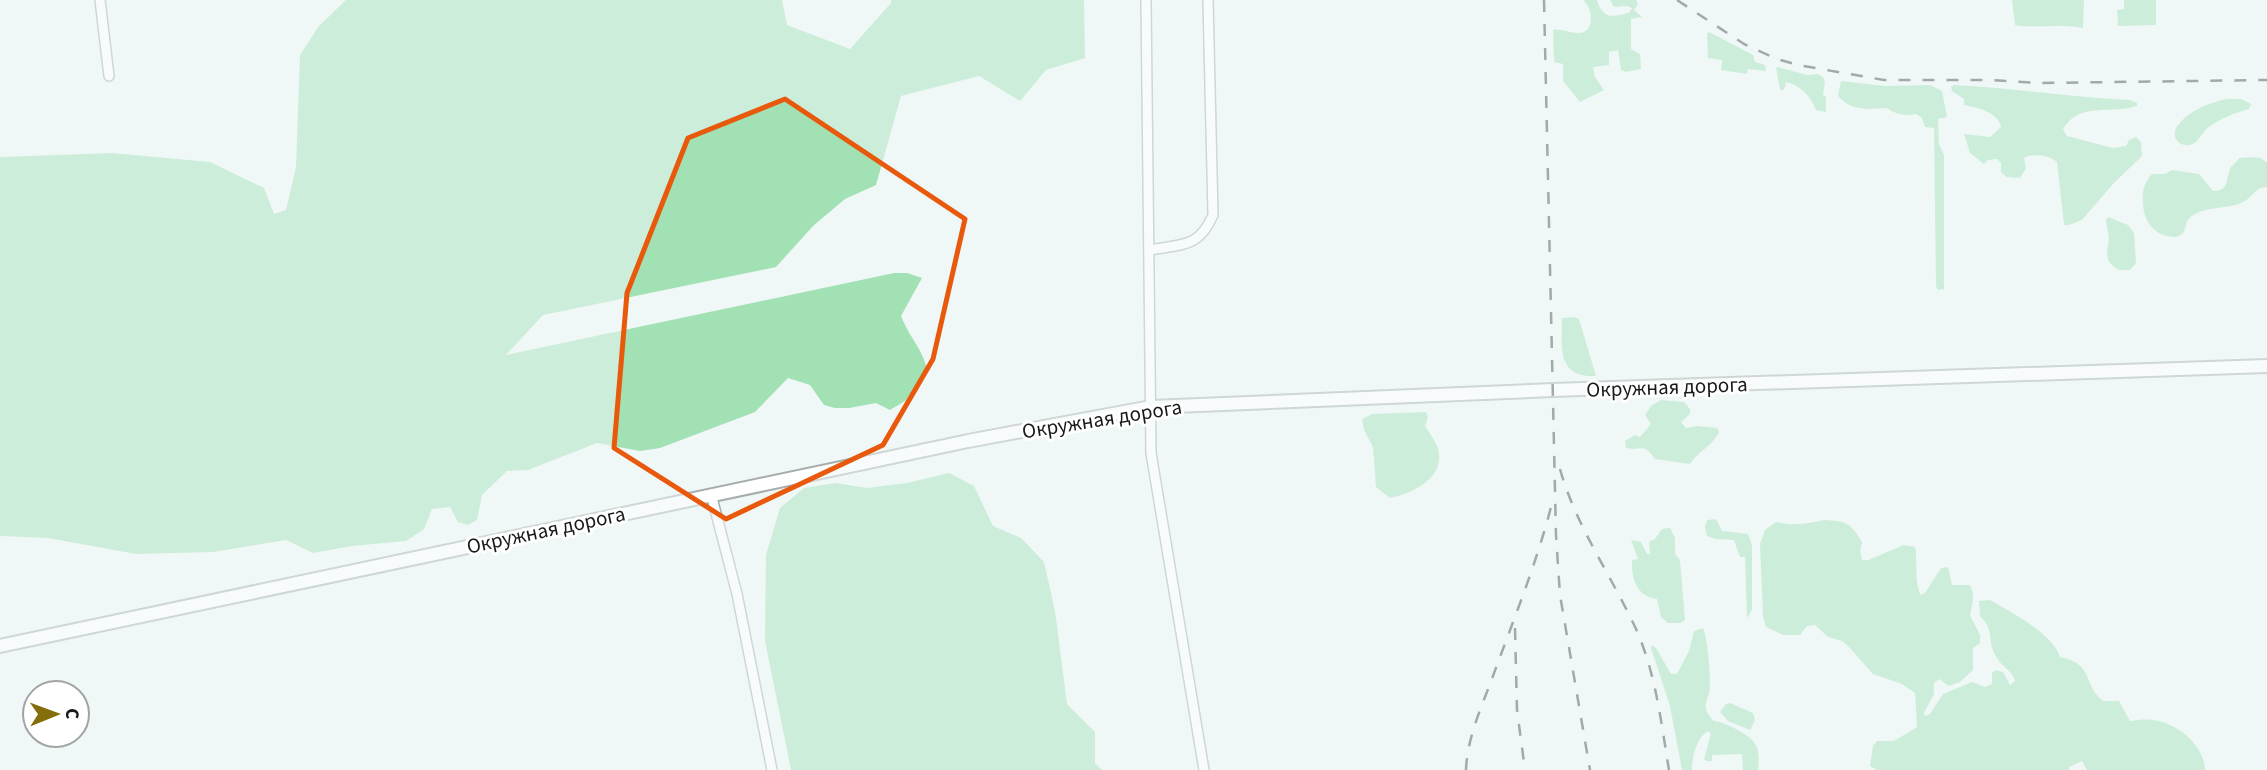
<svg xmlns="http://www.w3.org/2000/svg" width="2267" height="770" viewBox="0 0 2267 770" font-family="'Source Sans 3',sans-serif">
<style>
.green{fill:#a1e1b4}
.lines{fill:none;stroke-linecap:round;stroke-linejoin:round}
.minor-casing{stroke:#a7adad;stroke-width:12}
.secondary-casing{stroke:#a7adad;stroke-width:16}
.minor{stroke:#fff;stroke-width:9}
.secondary{stroke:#fff;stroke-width:12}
.rail{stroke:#454848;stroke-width:2.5;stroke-dasharray:12 12;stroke-linecap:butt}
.marked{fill:none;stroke:#e8590c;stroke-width:5;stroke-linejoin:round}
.labels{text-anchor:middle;stroke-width:6;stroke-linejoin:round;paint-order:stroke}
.street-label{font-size:21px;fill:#181a1a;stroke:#fff}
</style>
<rect width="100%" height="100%" fill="#f0f7f7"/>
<path class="green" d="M 346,0 L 782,0 L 787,25 L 850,49 L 891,3 L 891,0 L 1084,0 L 1085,58 L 1046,70 L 1020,101 L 979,76 L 901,96 L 876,185 L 845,199 L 813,226 L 776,267 L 543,315 L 506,355 L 894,273 L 907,273 L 922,278 L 901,316 C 910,339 922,347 928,372 L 905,401 L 890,410 L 876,403 L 849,408 L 835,408 L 824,405 L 810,385 L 788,378 L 755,412 L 660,448 L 640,451 L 597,443 L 528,470 L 507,471 L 482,495 L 477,520 L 468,525 L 458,522 L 450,507 L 432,509 L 424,529 L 406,541 L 352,546 L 313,553 L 286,540 L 213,552 L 136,554 L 48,538 L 0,536 L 0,157 L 112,153 L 210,162 L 264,188 L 274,214 L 286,210 L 296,167 L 300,55 L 319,26 Z
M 1583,0 L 1597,0 C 1602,19 1614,18 1630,12 L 1632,8 L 1627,6 L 1614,7 L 1610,0 L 1636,0 L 1638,4 L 1634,10 L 1642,17 L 1631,19 L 1631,49 L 1640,54 L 1641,69 L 1626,72 L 1621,70 L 1618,50 L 1609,52 L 1609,65 L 1593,67 L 1595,77 L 1604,90 L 1580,102 L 1563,81 L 1563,64 L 1554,62 L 1553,30 C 1562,28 1571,34 1581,33 C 1596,30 1592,7 1583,0 Z
M 2012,0 L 2084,0 L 2083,28 C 2060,23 2038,29 2015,25 Z
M 2124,0 L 2156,0 L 2156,25 L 2118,26 L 2117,10 L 2124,9 Z
M 1709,32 L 1753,55 L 1755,62 L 1765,65 L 1766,71 L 1748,69 L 1747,74 L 1721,70 L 1722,60 L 1708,58 L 1707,34 Z
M 1778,67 L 1807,75 L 1818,74 L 1823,77 L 1825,82 L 1823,95 L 1826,96 L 1826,112 L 1816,110 C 1810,96 1802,86 1786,82 L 1784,90 L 1780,90 L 1776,68 Z
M 1841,81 L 1886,86 L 1930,85 L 1942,91 L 1947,117 L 1938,119 L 1939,144 L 1944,155 L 1944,289 L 1938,290 L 1936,286 L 1934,128 L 1925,127 L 1922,118 L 1916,114 C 1906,116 1896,115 1887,108 C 1868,109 1852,112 1838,96 Z
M 1954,85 C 2013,88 2071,97 2130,100 L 2137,103 L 2137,106 C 2109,115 2080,101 2063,129 L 2067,136 L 2113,148 L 2126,146 L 2129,140 L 2136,137 L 2141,142 L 2142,156 L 2114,183 L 2082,220 L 2069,225 L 2064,225 L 2057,162 C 2049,155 2033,153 2024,158 L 2026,168 L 2020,178 L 2007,177 L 2001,172 L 2001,163 L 1997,159 L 1988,160 L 1984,164 L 1970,153 L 1964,134 L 1990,137 L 2001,127 C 1998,112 1978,108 1964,105 L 1964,99 L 1952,91 L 1951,87 Z
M 2227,99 L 2241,99 L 2251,104 L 2249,109 C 2235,113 2221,118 2209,127 C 2202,131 2199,143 2190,145 C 2176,147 2170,133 2179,124 C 2190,110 2211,102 2227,99 Z
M 2252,157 L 2261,158 L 2267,163 L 2267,187 C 2256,187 2253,196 2245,201 C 2230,210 2208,205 2192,216 C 2185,220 2187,228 2182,234 C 2177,238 2172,237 2167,236 C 2151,232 2144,219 2143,204 C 2142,191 2144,183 2152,174 L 2165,174 L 2172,170 L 2199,174 L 2213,191 C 2230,191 2225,179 2231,167 C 2232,166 2239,159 2239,158 Z
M 2108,217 L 2128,225 L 2134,233 L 2136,263 L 2130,270 L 2119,270 C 2107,263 2106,258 2108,245 C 2110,237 2107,228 2106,220 Z
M 1575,317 L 1579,319 L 1596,376 C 1556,378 1562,347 1562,318 Z
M 1661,400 L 1684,402 L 1690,409 L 1690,414 L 1681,422 L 1686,428 L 1697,426 L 1717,428 L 1719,432 C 1713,446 1698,451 1690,464 L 1655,459 C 1643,442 1642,451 1626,448 L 1625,441 L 1635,435 L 1640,437 L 1651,424 L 1645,415 L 1652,405 Z
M 1426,412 L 1428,417 L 1425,426 C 1429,432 1434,439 1437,446 C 1448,476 1415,493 1390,498 L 1376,487 L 1373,447 L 1364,430 L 1362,419 L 1372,414 Z
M 949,473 L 974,486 L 993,526 L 1021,538 L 1044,562 L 1055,611 L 1067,704 L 1095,732 L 1095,763 L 1102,770 L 791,770 L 765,641 L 766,555 L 780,508 L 804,488 L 836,483 L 867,488 L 907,483 Z
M 1716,519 L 1722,531 L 1748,534 L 1752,545 L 1752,610 L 1747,618 L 1745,557 L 1740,557 L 1734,540 L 1716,539 L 1707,536 L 1705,527 L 1707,520 Z
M 1824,520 C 1846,521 1850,522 1862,542 L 1860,551 L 1862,560 L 1868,560 L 1904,545 L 1915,547 C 1918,561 1914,583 1921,595 L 1925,593 L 1941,568 L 1948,567 L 1952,585 L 1970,585 C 1976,597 1972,603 1970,615 L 1980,635 L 1980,643 L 1973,648 L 1973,670 L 1960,682 L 1949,686 L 1939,679 L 1934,683 L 1934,694 L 1924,713 L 1925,716 L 1930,714 L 1943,694 L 1972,682 L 1985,687 L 1992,684 L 1992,673 L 1996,670 L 2003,672 L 2010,685 L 2015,681 C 2013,671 2002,667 1997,658 C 1986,642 1996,632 1980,616 L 1979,601 L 1990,600 C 2011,612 2053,634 2060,657 C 2095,664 2082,684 2103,701 L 2119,701 L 2130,721 C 2138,720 2146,719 2153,720 C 2178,723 2204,745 2205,770 L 2087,770 L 2082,761 L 2069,767 L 2069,770 L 1877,770 L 1870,766 L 1873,746 L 1877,741 L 1894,741 L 1917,727 L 1915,693 L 1902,684 L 1873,674 L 1849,647 L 1842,641 L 1828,637 L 1815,625 L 1807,626 L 1800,635 L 1783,635 L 1766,627 L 1763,617 L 1760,544 L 1765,530 L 1776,522 C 1793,526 1807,524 1824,520 Z
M 1670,528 L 1675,538 L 1675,554 L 1680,560 L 1685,620 L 1681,623 L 1668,623 L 1661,617 L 1657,599 C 1637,597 1631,578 1632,560 L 1638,559 L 1631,540 L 1641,542 L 1647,554 L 1650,554 L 1649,542 L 1655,539 L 1662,529 Z
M 1703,628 C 1708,639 1710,672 1710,685 C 1710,702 1698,705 1714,721 C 1722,722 1728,725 1736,729 C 1756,740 1761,746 1758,770 L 1743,770 L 1742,754 L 1712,755 L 1712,761 L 1706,761 L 1704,759 L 1711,734 L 1708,731 C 1696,738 1692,758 1692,770 L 1682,770 L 1670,706 L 1651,648 L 1652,645 L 1656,648 L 1671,674 L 1677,674 L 1689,651 L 1694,631 Z
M 1730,703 L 1753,713 L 1755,720 L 1750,730 L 1728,721 L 1720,712 L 1726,704 Z"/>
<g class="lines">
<g class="minor-casing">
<path id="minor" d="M 100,0 L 109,76
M 1146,0 L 1151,453 L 1204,770
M 1150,250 C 1182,244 1199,248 1213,215 L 1208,0
M 711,494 L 737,594 L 772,770"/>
</g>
<g class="secondary-casing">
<path id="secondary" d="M 0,646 L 968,441 L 1151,407 L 1553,390 L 2267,366"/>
</g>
<use href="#minor" class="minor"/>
<use href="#secondary" class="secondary"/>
<path class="rail" d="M 1544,0 L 1556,535 L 1560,595 L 1590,770
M 1677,0 L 1744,44 L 1777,59 L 1798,65 L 1884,80 L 1992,80 L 2039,83 L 2267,80
M 1560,469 C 1575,524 1612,577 1636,629 C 1656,674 1661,722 1669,770
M 1515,628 L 1517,710 L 1525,770
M 1466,770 C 1467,738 1482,706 1493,676 C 1513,621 1536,565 1551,507"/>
</g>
<path d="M0 0H2267V770H0ZM 785,99 L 965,219 L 933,359 L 883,445 L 726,519 L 614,448 L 627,293 L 688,138 Z" fill="#f0f7f7" fill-opacity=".55" fill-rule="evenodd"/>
<path class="marked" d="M 785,99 L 965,219 L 933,359 L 883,445 L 726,519 L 614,448 L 627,293 L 688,138 Z"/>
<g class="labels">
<g class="street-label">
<text transform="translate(1667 387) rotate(-2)" y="7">Окружная дорога</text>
<text transform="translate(1102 419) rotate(-9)" y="7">Окружная дорога</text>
<text transform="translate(546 530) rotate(-12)" y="7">Окружная дорога</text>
</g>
</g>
<g transform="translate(56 714) rotate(89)"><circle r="33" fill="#ffffff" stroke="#a3a3a3" stroke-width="2"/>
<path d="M0-5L12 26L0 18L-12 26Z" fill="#866d0b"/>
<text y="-10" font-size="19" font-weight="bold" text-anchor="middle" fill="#181a1a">С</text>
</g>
</svg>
